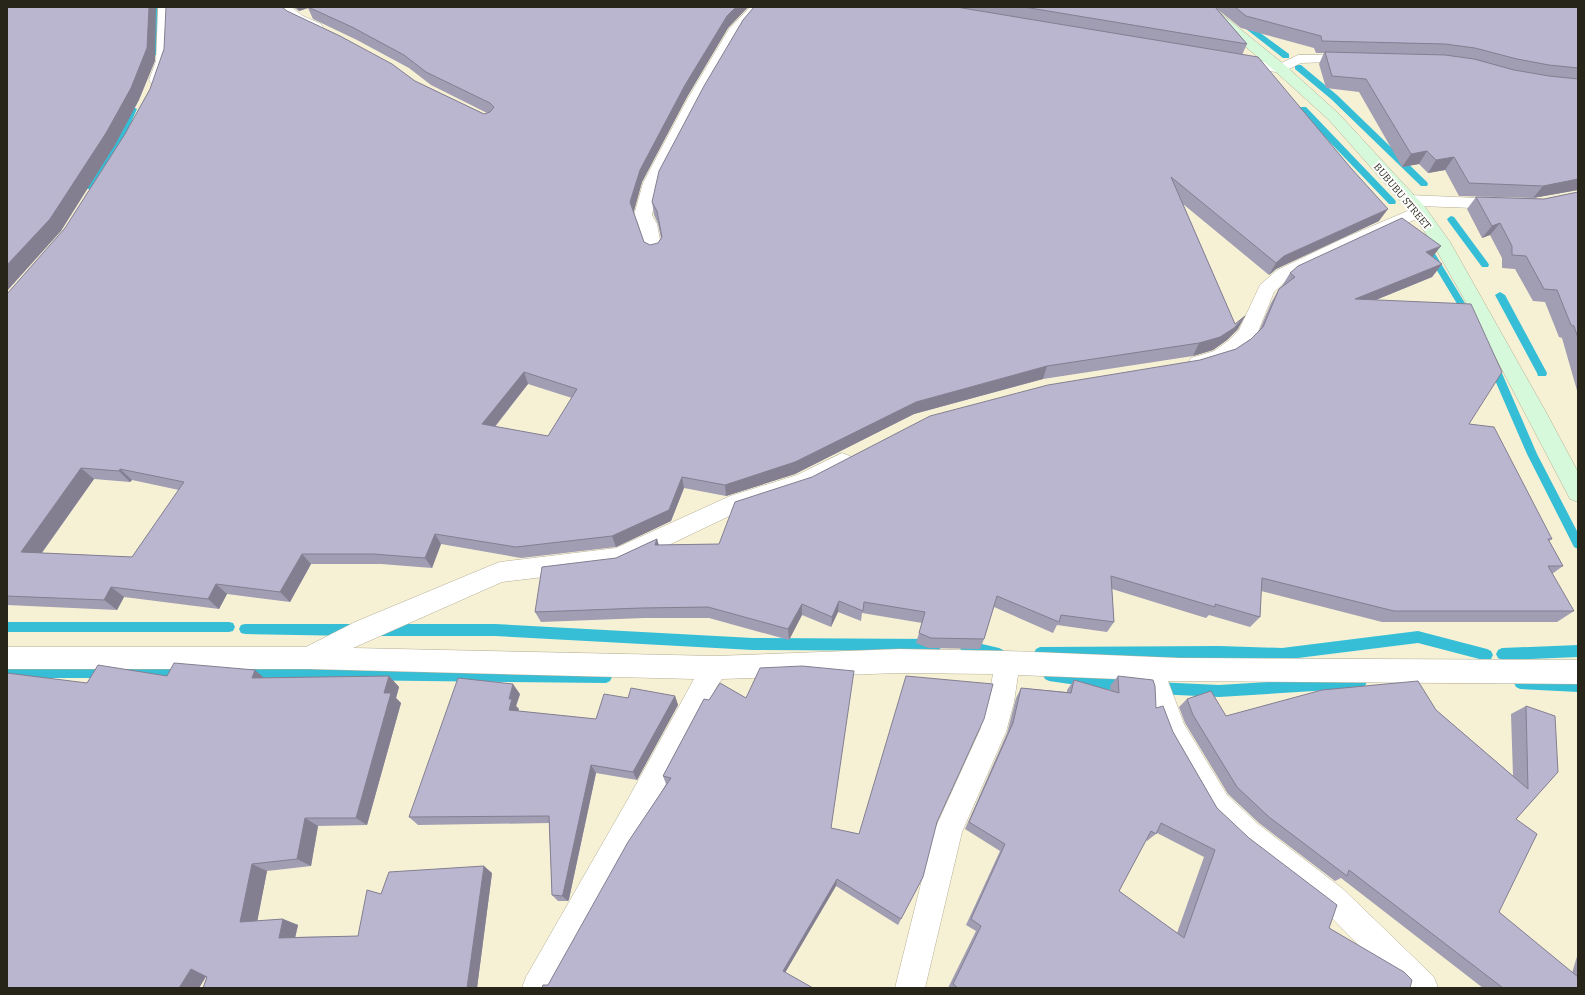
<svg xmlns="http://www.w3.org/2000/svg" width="1585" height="995" viewBox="0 0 1585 995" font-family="'IBM Plex Serif',serif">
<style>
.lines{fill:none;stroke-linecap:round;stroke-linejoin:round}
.stream{fill:#36bed6;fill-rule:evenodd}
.street-casing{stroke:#b5af95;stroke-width:1}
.secondary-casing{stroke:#b5af95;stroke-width:1}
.street{fill:#fff;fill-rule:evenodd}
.secondary{fill:#d7f9db;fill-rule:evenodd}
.wall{fill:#a19db2;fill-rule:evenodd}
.shaded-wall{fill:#837f91}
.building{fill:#bbb6cf;stroke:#837f91;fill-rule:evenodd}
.labels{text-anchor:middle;stroke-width:4;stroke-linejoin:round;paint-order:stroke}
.far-street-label{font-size:10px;fill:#27251a;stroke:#fff}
</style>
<rect width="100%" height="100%" fill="#f6f1d5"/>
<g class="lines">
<path class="stream" d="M 155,7 L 161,7 L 158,54 L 154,56 L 150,54 Z
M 1218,7 L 1225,7 L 1289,54 L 1289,58 L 1283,58 Z
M 1295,65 L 1301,65 L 1337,95 L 1427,182 L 1428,184 L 1427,186 L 1421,186 L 1331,99 L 1295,69 Z
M 130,107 L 133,107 L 137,109 L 119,150 L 90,189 L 84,189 L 83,187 L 84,185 L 111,150 Z
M 1300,107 L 1306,107 L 1395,200 L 1396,202 L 1395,204 L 1389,204 L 1300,111 Z
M 1451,216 L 1454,217 L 1488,263 L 1489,265 L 1488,267 L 1482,267 L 1448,221 L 1447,219 Z
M 1425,241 L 1428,242 L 1471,313 L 1473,315 L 1471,317 L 1465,317 L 1421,244 Z
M 1500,292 L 1505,295 L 1547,373 L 1546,376 L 1538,376 L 1537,373 L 1495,295 Z
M 1493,360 L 1496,361 L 1498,364 L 1537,454 L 1578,533 L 1578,549 L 1574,547 L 1527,454 L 1488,364 L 1490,361 Z
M 7,622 L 229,622 L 233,623 L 235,627 L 233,631 L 229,632 L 7,632 Z
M 245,624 L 354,624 L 358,626 L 360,630 L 358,634 L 354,636 L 245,634 L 241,633 L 239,629 L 241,625 Z
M 379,624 L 495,624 L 753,638 L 936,639 L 940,641 L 942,645 L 940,649 L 936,651 L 753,650 L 495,636 L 379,636 L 375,634 L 373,630 L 375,626 Z
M 1418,631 L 1487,649 L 1491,651 L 1493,655 L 1491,659 L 1487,661 L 1418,643 L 1282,660 L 1219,658 L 1040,659 L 1036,657 L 1034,653 L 1036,649 L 1040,647 L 1219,646 L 1282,648 Z
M 965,640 L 999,648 L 1003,650 L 1005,654 L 1003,658 L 999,660 L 965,652 L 961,650 L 959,646 L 961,642 Z
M 1578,645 L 1578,657 L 1502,660 L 1498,658 L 1496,654 L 1498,650 L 1502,648 Z
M 7,666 L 108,666 L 112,668 L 114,672 L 112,676 L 108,678 L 7,678 Z
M 130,666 L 182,667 L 186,669 L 188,673 L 186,677 L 182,679 L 130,678 L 126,676 L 124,672 L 126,668 Z
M 244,667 L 606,671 L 610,673 L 612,677 L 610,681 L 606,683 L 244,679 L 240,677 L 238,673 L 240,669 Z
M 1049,669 L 1125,680 L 1129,682 L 1131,686 L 1129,690 L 1125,692 L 1049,681 L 1045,679 L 1043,675 L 1045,671 Z
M 1361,676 L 1365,678 L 1367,682 L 1365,686 L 1361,688 L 1219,697 L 1156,694 L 1152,692 L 1150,688 L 1152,684 L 1156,682 L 1219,685 Z
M 1520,677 L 1578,680 L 1578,692 L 1520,689 L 1516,687 L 1514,683 L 1516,679 Z"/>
<g class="street-casing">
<path id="street" d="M 158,7 L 172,7 C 171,31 176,62 161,83 L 156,84 L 151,83 L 149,80 L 156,61 Z
M 276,7 L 291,7 L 303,16 L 321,24 L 323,27 L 321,30 C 308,33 284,18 276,7 Z
M 750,7 L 764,7 L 742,31 L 704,98 L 659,183 L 652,215 L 657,224 L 662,250 L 659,254 L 653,256 L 647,254 C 640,243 642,228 634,215 L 643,183 L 688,98 L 729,29 Z
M 1352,54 L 1357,55 L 1359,58 L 1357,61 L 1301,63 L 1281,73 L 1236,65 L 1231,64 L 1229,61 L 1231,58 L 1236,57 L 1279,64 L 1298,55 Z
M 1409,195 L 1502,199 L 1508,200 L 1510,204 L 1508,208 L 1502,209 L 1419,206 L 1425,207 L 1427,211 L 1425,215 L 1289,278 L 1274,292 L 1257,334 L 1242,351 L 1228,361 L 1198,370 L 1191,368 L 1188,363 L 1191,358 L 1214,351 L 1228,341 L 1239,330 L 1260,285 L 1277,270 L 1342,239 L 1419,206 L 1403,204 L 1401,200 L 1403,196 Z
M 842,453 L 850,456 L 853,462 L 850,468 L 811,488 L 744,509 L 627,565 L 619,568 L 502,582 L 353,648 L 716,656 L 899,649 L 1007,651 L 1179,658 L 1578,660 L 1578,684 L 1168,681 L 1184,724 L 1227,795 L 1258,824 L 1343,889 L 1434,977 L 1438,988 L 1401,988 L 1323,909 L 1238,844 L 1207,815 L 1165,740 L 1142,680 L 1018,675 L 1014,702 L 1006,732 L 962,832 L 925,988 L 895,988 L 934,831 L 980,730 L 988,702 L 993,674 L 899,673 L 722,679 L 717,686 L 648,819 L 554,988 L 522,988 L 526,977 L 628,799 L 694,679 L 309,669 L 7,669 L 7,647 L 306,647 L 355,622 L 492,565 L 500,562 L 616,548 L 730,496 L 797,475 Z"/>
</g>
<g class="secondary-casing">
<path id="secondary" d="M 1198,7 L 1213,7 L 1286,66 L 1339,114 L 1425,207 L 1450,242 L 1547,414 L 1578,472 L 1578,502 L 1570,499 L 1476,320 L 1433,244 L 1413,215 L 1329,120 L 1276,72 Z"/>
</g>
<use href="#street" class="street"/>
<use href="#secondary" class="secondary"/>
</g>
<path class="wall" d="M 293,7 L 748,7 L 728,28 L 687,97 L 642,182 L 633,211 L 644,242 L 650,245 L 658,243 L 661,238 L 658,224 L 654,215 L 652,202 L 754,7 L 1578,7 L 1578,190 L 1533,198 L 1459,196 L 1445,170 L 1428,173 L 1419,164 L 1402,167 L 1359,92 L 1326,88 L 1319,64 L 1324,53 L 1316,53 L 1314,48 L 1241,28 L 1217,9 L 1247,44 L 1242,55 L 1379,221 L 1276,269 L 1269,275 L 1183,204 L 1235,324 L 1238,329 L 1227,340 L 1213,350 L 1193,356 L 1043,379 L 914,414 L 795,474 L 726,496 L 684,488 L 671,521 L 616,547 L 521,558 L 441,544 L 432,568 L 381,564 L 311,564 L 290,602 L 227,594 L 219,609 L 124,597 L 117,610 L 7,605 L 7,294 L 287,11 L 415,81 L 484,114 L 487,113 L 431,85 L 409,68 L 357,40 L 313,19 L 308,8 L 299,11 ZM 528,384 L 572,398 L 548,436 L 495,427 ZM 94,479 L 130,482 L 132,480 L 179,490 L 132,557 L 42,553 Z
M 1578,192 L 1578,394 L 1562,338 L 1559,337 L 1545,302 L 1533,301 L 1515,269 L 1502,268 L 1502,258 L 1490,235 L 1482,238 L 1467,209 L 1476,197 L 1544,199 Z
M 1432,257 L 1442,264 L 1432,277 L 1376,300 L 1469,424 L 1552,539 L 1549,541 L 1563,566 L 1552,574 L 1574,611 L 1557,622 L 1382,622 L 1261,591 L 1260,617 L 1250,627 L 1209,615 L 1206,618 L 1112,589 L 1114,622 L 1107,632 L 1057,625 L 1053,633 L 994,607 L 984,639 L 980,649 L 928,648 L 916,643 L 922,623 L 862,613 L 861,621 L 838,612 L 831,627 L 802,615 L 789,640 L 709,618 L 644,618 L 541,622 L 535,612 L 616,558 L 657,539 L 659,545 L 719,544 L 1200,360 L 1236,349 L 1251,339 L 1259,331 L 1271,303 L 1279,289 L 1282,286 L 1290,273 Z
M 167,676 L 264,678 L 389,676 L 399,687 L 396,698 L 401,703 L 367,825 L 318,826 L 311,866 L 267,871 L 257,921 L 283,919 L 298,925 L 295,937 L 358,936 L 381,894 L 492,873 L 477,988 L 203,988 L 207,977 L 206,977 L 199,988 L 7,988 Z
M 1118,676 L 1156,708 L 1173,732 L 1217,808 L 1329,928 L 1410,988 L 948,988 L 976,931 L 966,925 L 1000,851 L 965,829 L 1007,733 L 1016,698 L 1021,688 L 1067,692 L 1067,690 L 1074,680 L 1111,691 L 1110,686 ZM 1157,833 L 1204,857 L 1177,933 L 1119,891 L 1146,840 L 1147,841 Z
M 520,694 L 516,706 L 519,709 L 518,711 L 596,719 L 628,698 L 675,696 L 678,705 L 637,780 L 596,773 L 569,899 L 568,901 L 558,901 L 552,895 L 549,823 L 418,825 L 409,817 Z
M 704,699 L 831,828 L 859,834 L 937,822 L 901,919 L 898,925 L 836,886 L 785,973 L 548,985 L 666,784 L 663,776 Z
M 1187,699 L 1226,716 L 1436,710 L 1513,776 L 1511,714 L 1526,706 L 1558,772 L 1516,819 L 1499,912 L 1572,973 L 1578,953 L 1578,988 L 1483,988 L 1341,878 L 1335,881 L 1259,823 L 1228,794 L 1185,723 L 1179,707 Z"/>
<path class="shaded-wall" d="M 149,7 L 156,7 L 155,61 L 139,100 L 115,145 L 61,231 L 7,291 L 7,265 Z
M 297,7 L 307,7 L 308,8 L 299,11 Z
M 736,7 L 748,7 L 728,28 L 687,97 L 642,182 L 633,215 L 630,202 L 640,170 L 685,85 L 727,16 Z
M 1427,151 L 1419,164 L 1402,167 L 1411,154 Z
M 1454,157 L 1445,170 L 1428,173 L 1436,160 Z
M 1578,179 L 1578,190 L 1533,198 L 1543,186 Z
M 1388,209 L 1379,221 L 1276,269 L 1269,275 L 1276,263 L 1284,256 Z
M 1500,223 L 1490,235 L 1482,238 L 1492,226 Z
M 1441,246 L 1431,259 L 1426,252 Z
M 1442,264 L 1432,277 L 1346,312 L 1355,299 Z
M 1245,316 L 1238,329 L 1227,340 L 1213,350 L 1193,356 L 1199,343 L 1220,337 Z
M 1047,366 L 1043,379 L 914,414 L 795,474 L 726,496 L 725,485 L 916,402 Z
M 524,372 L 528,384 L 487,436 L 482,424 Z
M 81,468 L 94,479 L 35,562 L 21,552 Z
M 120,469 L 132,480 L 130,482 L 119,471 Z
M 682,477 L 684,488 L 671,521 L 616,547 L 612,536 Z
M 435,534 L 441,544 L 432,568 L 425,558 Z
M 657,539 L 660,551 L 655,545 Z
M 302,554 L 311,564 L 290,602 L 280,592 Z
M 216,584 L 227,594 L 219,609 L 208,599 Z
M 111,587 L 124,597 L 117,610 L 104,600 Z
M 839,601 L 838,612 L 831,627 L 832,617 Z
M 802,604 L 802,615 L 789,640 L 788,629 Z
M 255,670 L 268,681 L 252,678 Z
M 389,676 L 399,687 L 396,698 L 401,703 L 367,825 L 356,818 L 384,693 Z
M 513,684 L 520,694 L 516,706 L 519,709 L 515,720 L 509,710 L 509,699 Z
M 675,696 L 678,705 L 637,780 L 633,772 Z
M 591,765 L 596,773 L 569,899 L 568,901 L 562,896 Z
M 305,818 L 318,826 L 311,866 L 297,859 Z
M 252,864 L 267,871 L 256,928 L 240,922 Z
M 484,866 L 492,873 L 477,988 L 467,988 Z
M 837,879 L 836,886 L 783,976 L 783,971 Z
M 283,919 L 298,925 L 294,943 L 279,938 Z
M 191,969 L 208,973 L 199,988 L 179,988 Z"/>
<path class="building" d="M 7,7 L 149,7 L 147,48 L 131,88 L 106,133 L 50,219 L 7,265 Z
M 166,7 L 282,7 L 287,11 L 340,36 L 392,64 L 415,81 L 484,114 L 490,112 L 494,107 L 490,103 L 426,72 L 404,55 L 352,27 L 308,7 L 736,7 L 727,16 L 685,85 L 640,170 L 630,202 L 644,242 L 650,245 L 658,243 L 662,237 L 657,211 L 652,202 L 659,171 L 704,86 L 743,20 L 754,7 L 956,7 L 1258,57 L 1350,167 L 1388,209 L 1284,256 L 1276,263 L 1171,177 L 1235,324 L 1245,316 L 1234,328 L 1220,337 L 1199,343 L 1047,366 L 916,402 L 795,462 L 725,485 L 682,477 L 669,510 L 612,536 L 516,547 L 435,534 L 425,558 L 373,554 L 302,554 L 280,592 L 216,584 L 208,599 L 111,587 L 104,600 L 7,596 L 7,294 L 65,228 L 125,134 L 150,89 L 164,49 ZM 524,372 L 577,389 L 548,436 L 482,424 ZM 81,468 L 119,471 L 120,469 L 184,482 L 132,557 L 21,552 Z
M 1024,7 L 1215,7 L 1247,44 Z
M 1235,7 L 1578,7 L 1578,68 L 1549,65 L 1517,59 L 1475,48 L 1445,44 L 1322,41 L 1321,36 L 1246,16 Z
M 1325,52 L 1445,55 L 1474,59 L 1514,70 L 1549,76 L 1578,79 L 1578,179 L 1543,186 L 1469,183 L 1454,157 L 1436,160 L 1427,151 L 1411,154 L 1366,79 L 1332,76 Z
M 1578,192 L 1578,338 L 1574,326 L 1571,325 L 1557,290 L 1544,289 L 1526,256 L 1512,255 L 1512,246 L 1500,223 L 1492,226 L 1476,197 L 1544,199 Z
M 1402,218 L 1441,246 L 1426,252 L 1442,264 L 1355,299 L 1471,304 L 1502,372 L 1469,424 L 1494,427 L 1552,539 L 1548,539 L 1563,566 L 1548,566 L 1574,611 L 1394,611 L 1262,578 L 1260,617 L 1215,604 L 1215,607 L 1111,576 L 1114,622 L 1061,615 L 1059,622 L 997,596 L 984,639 L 931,638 L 919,633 L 925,612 L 864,602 L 863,611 L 839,601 L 832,617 L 802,604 L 788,629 L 708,607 L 641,608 L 535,612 L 542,567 L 616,558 L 657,539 L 655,545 L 719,544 L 735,502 L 812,477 L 930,416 L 1048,385 L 1200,360 L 1236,349 L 1251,339 L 1263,327 L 1279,289 L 1295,277 L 1290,273 L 1298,266 Z
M 174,663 L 255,670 L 252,678 L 389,676 L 384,693 L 391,693 L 356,818 L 305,818 L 297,859 L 252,864 L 240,922 L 283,919 L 279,938 L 358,936 L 367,890 L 381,894 L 389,872 L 484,866 L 467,988 L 203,988 L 207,977 L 191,969 L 179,988 L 7,988 L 7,673 L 87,683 L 98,665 L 167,676 Z
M 802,666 L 854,671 L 831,828 L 859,834 L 906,676 L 993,684 L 984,719 L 937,822 L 923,877 L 901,919 L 837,879 L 783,971 L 813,988 L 542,988 L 543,985 L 548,985 L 628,842 L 671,778 L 663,776 L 704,699 L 709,700 L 720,683 L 746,698 L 760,668 Z
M 1118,676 L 1153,680 L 1155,686 L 1156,708 L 1163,706 L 1173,732 L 1217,808 L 1249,838 L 1337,905 L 1329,928 L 1404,972 L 1412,980 L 1410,988 L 958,988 L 953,984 L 981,926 L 971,919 L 1005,844 L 969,822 L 1013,723 L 1021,688 L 1071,693 L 1074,680 L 1119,693 ZM 1161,823 L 1215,850 L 1184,938 L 1119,891 L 1151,831 L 1156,834 Z
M 458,678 L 513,684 L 509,699 L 512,699 L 509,710 L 596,719 L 604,694 L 628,698 L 631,688 L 675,696 L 633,772 L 591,765 L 563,894 L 562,896 L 552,895 L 549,816 L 409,817 Z
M 1418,681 L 1436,710 L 1528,789 L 1526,706 L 1555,716 L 1558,772 L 1516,819 L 1537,834 L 1499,912 L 1578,977 L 1578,988 L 1503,988 L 1349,870 L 1347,876 L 1269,817 L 1237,787 L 1193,715 L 1187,699 L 1211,691 L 1226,716 L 1322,690 Z"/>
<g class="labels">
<g class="far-street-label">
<text transform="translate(1403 196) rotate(50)" y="4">BUBUBU STREET</text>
</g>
</g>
<rect width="1585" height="995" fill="none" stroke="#27251a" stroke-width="16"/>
</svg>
